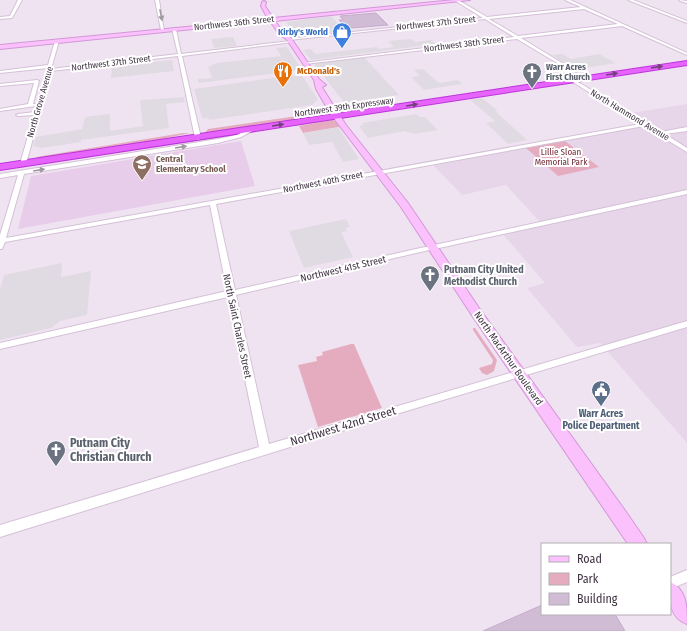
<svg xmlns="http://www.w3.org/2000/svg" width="687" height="631" viewBox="0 0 687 631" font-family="'Fira Sans Condensed',sans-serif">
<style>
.residential{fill:#e7d5e9}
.education{fill:#e8cdea}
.green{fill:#e5acc0}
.parking{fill:#e0dbe2}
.building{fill:#d0bcd5;stroke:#c7accd}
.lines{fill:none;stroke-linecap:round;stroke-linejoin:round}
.street-casing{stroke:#d4c0d7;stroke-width:2}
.secondary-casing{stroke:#d397d7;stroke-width:2}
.highway-casing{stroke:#bd34da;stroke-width:2}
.street{fill:#fff;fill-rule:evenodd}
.secondary{fill:#fac1fd;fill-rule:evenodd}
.highway{fill:#e664fb;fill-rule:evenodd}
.oneway{fill:#a099a1}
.oneway2{fill:#72427a}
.labels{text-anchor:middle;stroke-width:4;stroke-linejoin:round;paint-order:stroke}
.far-street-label{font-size:9px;fill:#403343;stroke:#fff}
.far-shop-label{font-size:9px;font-weight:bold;fill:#366cbe;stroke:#fff;text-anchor:end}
.far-worship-label{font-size:9px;font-weight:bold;fill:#5b616d;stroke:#fff;text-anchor:start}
.far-food-label{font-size:9px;font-weight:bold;fill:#c56008;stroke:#fff;text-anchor:start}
.far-park-label{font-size:9px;fill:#722936;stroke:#fff}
.far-education-label{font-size:9px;font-weight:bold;fill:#785e54;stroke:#fff;text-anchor:start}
.street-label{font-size:10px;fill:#403343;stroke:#fff}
.worship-label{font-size:10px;font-weight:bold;fill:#5b616d;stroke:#fff;text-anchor:start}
.service-label{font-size:10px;font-weight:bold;fill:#4e5e75;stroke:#fff}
.near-street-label{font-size:12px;fill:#403343;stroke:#fff}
.near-worship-label{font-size:12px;font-weight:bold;fill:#5b616d;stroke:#fff;text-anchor:start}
</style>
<rect width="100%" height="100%" fill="#f0e3f1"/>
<path class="residential" d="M 687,104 L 687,443 L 600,343 L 577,347 L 527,288 L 545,283 L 501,232 L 540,222 L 506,185 L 462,195 L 432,164 L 650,125 L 632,113 Z"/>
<path class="education" d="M 241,141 L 255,186 L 18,229 L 31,176 Z"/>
<path class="green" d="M 325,112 L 329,113 L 275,123 L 205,133 L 208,129 Z
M 332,120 L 336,121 L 340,127 L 303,133 L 299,126 Z
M 183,133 L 190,133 L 135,145 L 36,159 L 37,157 L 42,156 Z
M 565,141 L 599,167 L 558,176 L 526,148 Z
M 473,328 L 475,328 L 497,360 L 494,371 L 487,375 L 482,373 L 479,368 L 492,364 L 493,360 L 473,330 Z
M 351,344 L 354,344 L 382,408 L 318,427 L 298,365 L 317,361 L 316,357 L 323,355 L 322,352 Z"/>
<path class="parking" d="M 331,16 L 344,31 L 300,36 L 295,35 L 286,22 Z
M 233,37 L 237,46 L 214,48 L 211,39 Z
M 411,39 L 416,42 L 431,40 L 436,44 L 311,60 L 303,50 L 311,49 L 315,54 L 377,47 L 379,49 L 394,47 L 388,41 Z
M 287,47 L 302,70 L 199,83 L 197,79 L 212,78 L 208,67 L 217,63 L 281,56 L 276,48 Z
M 562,54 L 571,59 L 599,54 L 616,63 L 579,69 L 570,67 L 552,55 Z
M 364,57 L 399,95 L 349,102 L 343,101 L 313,63 Z
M 172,60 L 174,71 L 111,78 L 112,66 Z
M 423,69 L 439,83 L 458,80 L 462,84 L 424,90 L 411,77 L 420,76 L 414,70 Z
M 287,76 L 302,76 L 318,99 L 312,105 L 209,120 L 208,118 L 202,118 L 194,89 Z
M 184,97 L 185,102 L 166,104 L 169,128 L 81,140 L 81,142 L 42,148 L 33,146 L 35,137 L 82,129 L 85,117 L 110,114 L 110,131 L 143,126 L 140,100 Z
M 482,98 L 498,111 L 495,111 L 527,140 L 508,144 L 486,123 L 495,121 L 470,100 Z
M 416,114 L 420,117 L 425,117 L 438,130 L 415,134 L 404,131 L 368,138 L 359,126 L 363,125 L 362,123 Z
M 338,127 L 359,159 L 343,162 L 332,142 L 309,145 L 303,133 Z
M 346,219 L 350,227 L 345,228 L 347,231 L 341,232 L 353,257 L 304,268 L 289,231 Z
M 62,263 L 61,277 L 91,271 L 87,315 L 60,321 L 51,328 L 0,340 L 0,289 L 4,275 Z"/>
<path class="building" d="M 376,13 L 388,25 L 351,28 L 349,27 L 346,27 L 339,20 L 343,20 L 340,16 Z
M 542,605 L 542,614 L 615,614 L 625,631 L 483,631 Z"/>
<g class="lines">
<g class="street-casing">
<path id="street" d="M 18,0 L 22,0 L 12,18 L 0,19 L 0,17 L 10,16 Z
M 155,0 L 159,0 L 164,31 L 161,30 Z
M 454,0 L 458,0 L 487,17 L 581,7 L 565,0 L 570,0 L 687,53 L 687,55 L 622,26 L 521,38 L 575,71 L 576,72 L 574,73 L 517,39 L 305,64 L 303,63 L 514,37 L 485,19 L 289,40 L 287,39 L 483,18 ZM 584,9 L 618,24 L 518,36 L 489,19 Z
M 628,0 L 633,0 L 687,21 L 687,23 Z
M 679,0 L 687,1 L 687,3 L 680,1 Z
M 174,28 L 176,29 L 181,54 L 291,41 L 293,42 L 182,56 L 201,138 L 198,140 L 195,138 L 178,56 L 51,71 L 26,164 L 21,165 L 20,164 L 34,115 L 18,116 L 16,115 L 18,114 L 35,112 L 48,68 L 0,73 L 0,71 L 48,65 L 55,41 L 57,40 L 59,41 L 51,69 L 178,54 L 172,29 Z
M 573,79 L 661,132 L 687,127 L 687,131 L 665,134 L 687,148 L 687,152 L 644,126 L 216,204 L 235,290 L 416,249 L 687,190 L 687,194 L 416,253 L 236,295 L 269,444 L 687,321 L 687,327 L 393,415 L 0,537 L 0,525 L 259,447 L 228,297 L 0,349 L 0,343 L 227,291 L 210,205 L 5,242 L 2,249 L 0,249 L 0,235 L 18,175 L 0,178 L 0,174 L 218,139 L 237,135 L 251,128 L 256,129 L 241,137 L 218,143 L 24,174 L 6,238 L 640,124 L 571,81 L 571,80 Z
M 37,80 L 39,81 L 33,104 L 36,104 L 36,106 L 0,111 L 0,109 L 28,104 L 34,83 L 0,86 L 0,84 Z
M 687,570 L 687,582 L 670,589 L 670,577 Z"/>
</g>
<g class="secondary-casing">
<path id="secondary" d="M 454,0 L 470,0 L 275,21 L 283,32 L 291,38 L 319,79 L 326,85 L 322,87 L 323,89 L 346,125 L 408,203 L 479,308 L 624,509 L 644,538 L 647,544 L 628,544 L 471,314 L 401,207 L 330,113 L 316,89 L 314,80 L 287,40 L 279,34 L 270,21 L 0,49 L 0,45 L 268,19 L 261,6 L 262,2 L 264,1 L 266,2 L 265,6 L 273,18 Z
M 670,582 C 687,589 687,607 687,624 C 668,617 670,599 670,582 Z"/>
</g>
<g class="highway-casing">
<path id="highway" d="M 687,61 L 687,65 L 0,170 L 0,164 Z"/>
</g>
<use href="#street" class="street"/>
<use href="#secondary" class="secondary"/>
<use href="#highway" class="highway"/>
</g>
<defs><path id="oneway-solid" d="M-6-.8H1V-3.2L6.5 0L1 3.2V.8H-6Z"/></defs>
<g class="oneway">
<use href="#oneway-solid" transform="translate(161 15) rotate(79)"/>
<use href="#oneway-solid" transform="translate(181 147) rotate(-9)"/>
<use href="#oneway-solid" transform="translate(39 170) rotate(-9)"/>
</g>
<g class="oneway2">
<use href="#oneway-solid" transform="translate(657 67) rotate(-8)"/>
<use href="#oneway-solid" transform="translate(612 74) rotate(-9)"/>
<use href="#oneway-solid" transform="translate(412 105) rotate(-9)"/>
<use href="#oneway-solid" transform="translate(278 125) rotate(-9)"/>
</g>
<defs>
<g id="shop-pin" transform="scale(1)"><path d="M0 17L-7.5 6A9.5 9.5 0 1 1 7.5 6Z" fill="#3f7fe0" stroke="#fff"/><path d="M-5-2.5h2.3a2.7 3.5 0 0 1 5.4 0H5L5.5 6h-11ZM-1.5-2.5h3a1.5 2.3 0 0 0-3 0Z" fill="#fff"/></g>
<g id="restaurant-pin" transform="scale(1)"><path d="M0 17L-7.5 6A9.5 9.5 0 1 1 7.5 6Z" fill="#e8710a" stroke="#fff"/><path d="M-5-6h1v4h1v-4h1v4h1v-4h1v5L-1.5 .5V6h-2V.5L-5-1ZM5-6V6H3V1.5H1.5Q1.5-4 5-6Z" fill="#fff"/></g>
<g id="church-pin" transform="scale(1)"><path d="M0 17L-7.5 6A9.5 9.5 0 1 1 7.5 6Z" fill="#6b7280" stroke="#fff"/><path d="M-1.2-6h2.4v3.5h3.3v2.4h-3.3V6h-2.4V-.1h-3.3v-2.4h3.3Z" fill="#fff"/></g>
<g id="school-pin" transform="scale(1)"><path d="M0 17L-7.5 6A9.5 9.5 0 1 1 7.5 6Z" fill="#8d6e63" stroke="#fff"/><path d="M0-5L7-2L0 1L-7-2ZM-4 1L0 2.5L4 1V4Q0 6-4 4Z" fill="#fff"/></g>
<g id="civic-pin" transform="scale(1)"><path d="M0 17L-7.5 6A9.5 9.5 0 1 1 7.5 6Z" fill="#5c6f8a" stroke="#fff"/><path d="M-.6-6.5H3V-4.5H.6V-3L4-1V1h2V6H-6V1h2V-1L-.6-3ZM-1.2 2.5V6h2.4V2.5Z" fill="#fff"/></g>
</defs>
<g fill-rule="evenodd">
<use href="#shop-pin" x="342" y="32"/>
<use href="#restaurant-pin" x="283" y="71"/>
<use href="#church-pin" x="532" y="72"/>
<use href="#school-pin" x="142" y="164"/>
<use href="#church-pin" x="430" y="275"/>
<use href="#civic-pin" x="601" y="390"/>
<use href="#church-pin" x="56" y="450"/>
</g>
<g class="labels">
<g class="far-street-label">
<text transform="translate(234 23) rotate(-6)" y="3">Northwest 36th Street</text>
<text transform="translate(436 23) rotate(-6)" y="3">Northwest 37th Street</text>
<text transform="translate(464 44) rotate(-7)" y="3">Northwest 38th Street</text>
<text transform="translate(111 63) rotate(-7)" y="3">Northwest 37th Street</text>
<text transform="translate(40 102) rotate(-74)" y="3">North Grove Avenue</text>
<text transform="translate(344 107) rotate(-8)" y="3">Northwest 39th Expressway</text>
<text transform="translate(630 115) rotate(31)" y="3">North Hammond Avenue</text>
<text transform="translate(323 182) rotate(-11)" y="3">Northwest 40th Street</text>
</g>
<g class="far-shop-label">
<text x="328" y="35">Kirby's World</text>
</g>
<g class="far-worship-label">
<text x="546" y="70">Warr Acres<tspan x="546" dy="10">First Church</tspan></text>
</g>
<g class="far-food-label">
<text x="297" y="74">McDonald's</text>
</g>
<g class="far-park-label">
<text x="561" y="155">Lillie Sloan<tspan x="561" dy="10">Memorial Park</tspan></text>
</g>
<g class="far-education-label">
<text x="156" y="162">Central<tspan x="156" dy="10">Elementary School</tspan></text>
</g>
<g class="street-label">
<text transform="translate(343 268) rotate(-13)" y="4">Northwest 41st Street</text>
<text transform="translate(238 326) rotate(78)" y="4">North Saint Charles Street</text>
<text transform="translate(509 358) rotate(55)" y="4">North MacArthur Boulevard</text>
</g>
<g class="worship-label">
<text x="444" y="273">Putnam City United<tspan x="444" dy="12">Methodist Church</tspan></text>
</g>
<g class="service-label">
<text x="601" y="417">Warr Acres<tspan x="601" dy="12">Police Department</tspan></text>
</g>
<g class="near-street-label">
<text transform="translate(343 426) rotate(-17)" y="4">Northwest 42nd Street</text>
</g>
<g class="near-worship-label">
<text x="70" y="447">Putnam City<tspan x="70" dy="14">Christian Church</tspan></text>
</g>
</g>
<rect x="541" y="543" width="130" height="72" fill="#ffffff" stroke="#b3adb4"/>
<rect x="549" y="556" width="20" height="6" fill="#fac1fd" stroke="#b3adb4"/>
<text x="577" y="563" font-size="12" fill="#403343">Road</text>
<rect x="549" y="573" width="20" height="12" fill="#e5acc0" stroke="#b3adb4"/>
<text x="577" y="583" font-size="12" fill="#403343">Park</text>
<rect x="549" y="593" width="20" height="12" fill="#d0bcd5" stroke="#b3adb4"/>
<text x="577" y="603" font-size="12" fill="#403343">Building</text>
</svg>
